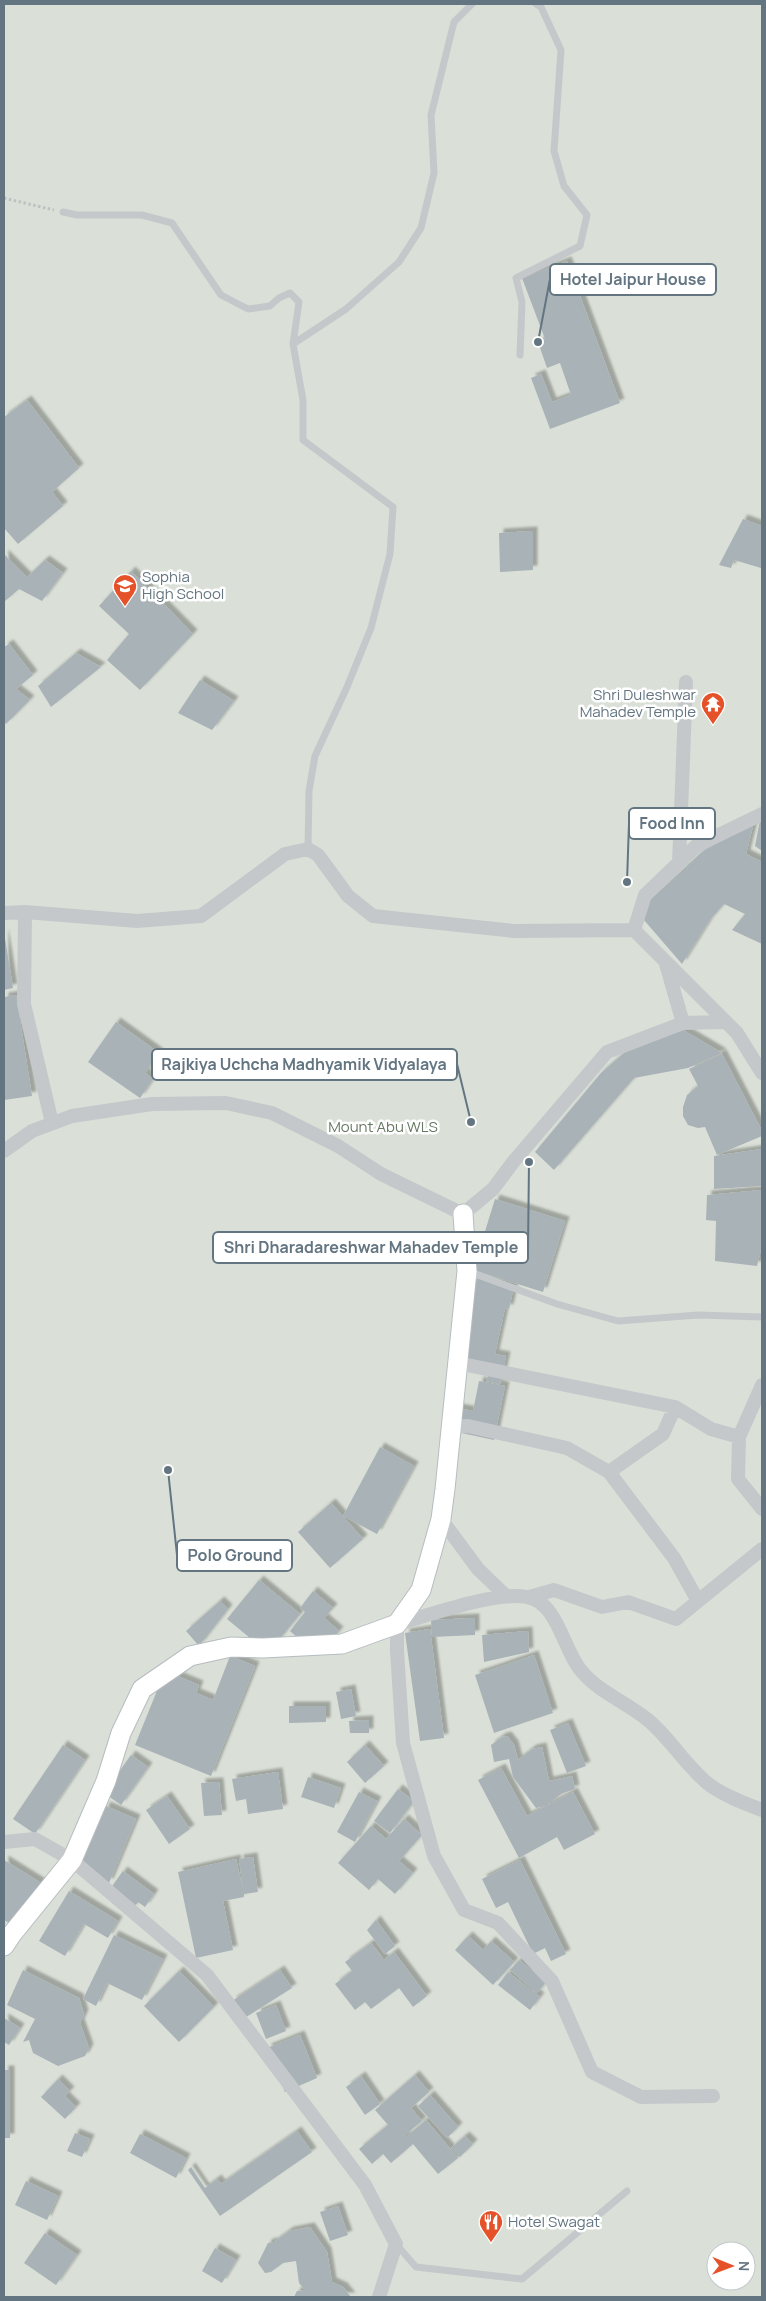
<svg xmlns="http://www.w3.org/2000/svg" width="766" height="2301" viewBox="0 0 766 2301" font-family="Manrope,sans-serif">
<style>
.green{fill:#dae0d7;fill-rule:evenodd}
.building{fill:#a9b2b7;filter:url(#shadow)}
.lines{fill:none;stroke-linecap:round;stroke-linejoin:round}
.secondary-casing{stroke:#b6bcc0;stroke-width:21}
.path{stroke:#bec1c3;stroke-width:3;stroke-dasharray:2.5 2.5;stroke-linecap:butt}
.lane{stroke:#c4c8cb;stroke-width:7}
.street{stroke:#c4c8cb;stroke-width:14}
.secondary{stroke:#fff;stroke-width:19}
.labels{text-anchor:middle;stroke-width:5;stroke-linejoin:round;paint-order:stroke}
.poi-label{font-size:15px;fill:#637581;stroke:#fff;text-anchor:start}
.park-label{font-size:15px;fill:#677962;stroke:#fff}
.leader{fill:none;stroke:#637581;stroke-width:2}
.callout-dot{fill:#637581;stroke:#fff;stroke-width:2}
.callout{fill:#fff;stroke:#637581;stroke-width:2}
.callout-label{font-size:16px;text-anchor:middle;font-weight:bold;fill:#637581}
</style>
<defs>
<filter id="shadow"><feDropShadow dx="4.5" dy="-4.5" stdDeviation="1" flood-color="#0004"/></filter>
</defs>
<rect width="100%" height="100%" fill="#f9f9f6"/>
<path class="green" d="M 4,4 L 762,4 L 762,2297 L 4,2297 ZM 716,2251 L 746,2251 L 746,2281 L 716,2281 Z"/>
<path class="building" d="M 567,261 L 620,403 L 550,429 L 531,378 L 541,374 L 552,402 L 571,395 L 560,363 L 547,368 L 538,342 L 545,339 L 522,278 Z
M 27,400 L 79,468 L 52,492 L 63,506 L 18,544 L 4,528 L 4,417 Z
M 743,519 L 762,526 L 761,568 L 734,560 L 731,568 L 719,565 Z
M 533,531 L 533,570 L 500,572 L 499,533 Z
M 4,554 L 27,577 L 45,560 L 63,573 L 42,601 L 19,589 L 4,602 Z
M 131,571 L 193,634 L 140,690 L 107,660 L 129,634 L 99,606 Z
M 9,644 L 33,675 L 16,689 L 30,700 L 6,724 L 4,721 L 4,647 Z
M 76,653 L 101,667 L 51,707 L 38,686 Z
M 200,680 L 234,701 L 212,730 L 178,713 Z
M 760,820 L 762,820 L 762,851 L 755,846 Z
M 754,822 L 746,854 L 762,862 L 762,944 L 732,930 L 745,914 L 724,904 L 709,921 L 682,964 L 637,912 L 702,852 Z
M 4,932 L 13,988 L 4,990 Z
M 16,995 L 32,1096 L 4,1100 L 4,997 Z
M 116,1022 L 159,1053 L 145,1073 L 153,1079 L 140,1098 L 88,1062 Z
M 683,1030 L 722,1053 L 688,1068 L 634,1078 L 554,1170 L 535,1152 L 601,1073 L 624,1053 Z
M 722,1054 L 762,1131 L 762,1136 L 717,1155 L 705,1127 L 698,1128 L 688,1125 L 683,1116 L 683,1107 L 687,1095 L 698,1086 L 689,1069 Z
M 762,1149 L 762,1186 L 714,1189 L 714,1156 Z
M 762,1190 L 762,1245 L 757,1266 L 715,1261 L 716,1221 L 706,1220 L 707,1195 Z
M 495,1199 L 565,1221 L 543,1292 L 473,1270 Z
M 477,1278 L 514,1286 L 509,1309 L 505,1308 L 495,1354 L 506,1356 L 500,1384 L 486,1381 L 488,1376 L 457,1369 Z
M 479,1381 L 505,1386 L 494,1440 L 443,1429 L 448,1406 L 473,1411 Z
M 380,1447 L 414,1466 L 377,1534 L 343,1516 Z
M 331,1503 L 363,1539 L 330,1568 L 298,1532 Z
M 259,1580 L 300,1614 L 268,1653 L 227,1619 Z
M 313,1591 L 333,1608 L 324,1618 L 339,1631 L 318,1656 L 290,1631 L 305,1612 L 300,1608 Z
M 220,1601 L 228,1609 L 199,1646 L 186,1631 Z
M 475,1618 L 475,1635 L 432,1637 L 431,1620 Z
M 430,1629 L 444,1738 L 420,1741 L 405,1633 Z
M 528,1631 L 529,1652 L 484,1662 L 482,1635 Z
M 534,1655 L 553,1713 L 494,1733 L 475,1675 Z
M 230,1656 L 255,1666 L 211,1776 L 135,1745 L 165,1671 L 199,1685 L 196,1693 L 213,1700 Z
M 351,1689 L 356,1716 L 341,1719 L 336,1692 Z
M 289,1706 L 326,1706 L 326,1722 L 289,1723 Z
M 369,1720 L 369,1733 L 350,1733 L 349,1721 Z
M 568,1723 L 586,1766 L 567,1773 L 550,1730 Z
M 507,1736 L 514,1745 L 518,1760 L 532,1749 L 542,1747 L 549,1781 L 572,1776 L 575,1789 L 561,1794 L 546,1806 L 536,1808 L 513,1777 L 509,1759 L 494,1762 L 491,1745 L 502,1737 Z
M 63,1745 L 85,1760 L 35,1834 L 13,1819 Z
M 365,1745 L 384,1766 L 365,1783 L 347,1762 Z
M 131,1755 L 148,1767 L 121,1805 L 104,1793 Z
M 501,1768 L 527,1816 L 573,1792 L 595,1834 L 564,1850 L 557,1837 L 519,1858 L 478,1780 Z
M 278,1772 L 283,1809 L 248,1814 L 246,1799 L 236,1801 L 232,1779 Z
M 308,1777 L 341,1788 L 334,1808 L 301,1797 Z
M 219,1782 L 222,1815 L 204,1816 L 201,1783 Z
M 398,1789 L 414,1801 L 390,1833 L 374,1821 Z
M 359,1792 L 377,1801 L 355,1842 L 337,1832 Z
M 167,1796 L 190,1829 L 169,1844 L 146,1810 Z
M 106,1806 L 136,1819 L 109,1883 L 79,1870 Z
M 404,1819 L 422,1835 L 399,1861 L 413,1873 L 395,1894 L 378,1879 L 369,1890 L 338,1863 L 371,1826 L 386,1839 Z
M 253,1857 L 258,1892 L 244,1894 L 244,1897 L 223,1901 L 233,1950 L 196,1958 L 178,1872 L 236,1859 L 243,1890 L 239,1859 Z
M 4,1860 L 41,1883 L 14,1926 L 4,1920 Z
M 520,1860 L 566,1954 L 551,1961 L 545,1948 L 533,1954 L 508,1902 L 496,1908 L 482,1879 Z
M 123,1871 L 154,1894 L 145,1907 L 138,1902 L 132,1909 L 108,1892 Z
M 69,1891 L 118,1921 L 108,1938 L 84,1924 L 65,1956 L 39,1941 Z
M 376,1920 L 395,1946 L 385,1954 L 367,1930 Z
M 114,1935 L 163,1959 L 142,2000 L 107,1983 L 96,2006 L 83,1999 Z
M 468,1936 L 483,1950 L 491,1941 L 514,1962 L 493,1985 L 455,1950 Z
M 371,1943 L 384,1960 L 394,1952 L 427,1996 L 413,2007 L 399,1988 L 371,2009 L 365,2002 L 355,2010 L 335,1984 L 352,1971 L 345,1962 Z
M 519,1960 L 546,1982 L 537,1993 L 510,1970 Z
M 23,1970 L 79,1998 L 84,2014 L 80,2023 L 89,2048 L 85,2056 L 58,2066 L 33,2053 L 29,2040 L 23,2042 L 35,2019 L 7,2005 Z
M 280,1970 L 292,1988 L 243,2019 L 232,2001 Z
M 179,1971 L 214,2007 L 179,2042 L 144,2006 Z
M 508,1972 L 540,1997 L 530,2010 L 498,1985 Z
M 276,2005 L 286,2031 L 266,2039 L 256,2013 Z
M 4,2018 L 20,2028 L 9,2045 L 4,2042 Z
M 300,2035 L 317,2078 L 285,2092 L 267,2048 Z
M 4,2070 L 10,2070 L 10,2138 L 4,2138 Z
M 415,2075 L 429,2092 L 411,2108 L 422,2121 L 405,2135 L 406,2137 L 426,2120 L 458,2158 L 438,2174 L 413,2144 L 391,2163 L 383,2154 L 372,2164 L 359,2149 L 388,2125 L 375,2110 Z
M 361,2076 L 380,2104 L 365,2115 L 346,2087 Z
M 58,2079 L 70,2091 L 65,2096 L 76,2107 L 65,2119 L 41,2097 Z
M 430,2095 L 458,2127 L 447,2138 L 418,2106 Z
M 297,2131 L 312,2152 L 220,2216 L 188,2170 L 191,2167 L 205,2188 L 217,2179 L 221,2184 Z
M 75,2133 L 90,2139 L 82,2157 L 67,2151 Z
M 140,2134 L 186,2158 L 176,2178 L 130,2153 Z
M 465,2136 L 473,2144 L 460,2157 L 451,2148 Z
M 26,2181 L 58,2196 L 47,2220 L 15,2205 Z
M 338,2206 L 348,2235 L 330,2241 L 320,2212 Z
M 310,2227 L 327,2252 L 332,2282 L 343,2287 L 351,2297 L 294,2297 L 297,2291 L 305,2290 L 299,2283 L 296,2261 L 283,2263 L 271,2272 L 265,2273 L 258,2263 L 268,2243 L 274,2242 L 289,2231 Z
M 45,2233 L 77,2255 L 56,2285 L 24,2263 Z
M 215,2248 L 236,2260 L 222,2283 L 202,2271 Z"/>
<g class="lines">
<g class="secondary-casing">
<path id="secondary" d="M 4,1946 L 12,1934 L 72,1860 L 106,1781 L 121,1733 L 142,1689 L 190,1656 L 231,1647 L 263,1648 L 342,1644 L 397,1624 L 421,1590 L 441,1519 L 445,1489 L 467,1271 L 463,1214"/>
</g>
<path class="path" d="M 4,198 L 54,210"/>
<path class="lane" d="M 63,212 L 77,215 L 142,215 L 172,223 L 221,295 L 248,309 L 270,306 L 279,298 L 290,293 L 299,302 L 293,344 L 303,400 L 303,440 L 393,507 L 390,554 L 371,628 L 347,687 L 315,756 L 309,791 L 308,849
M 293,344 L 346,309 L 399,262 L 421,228 L 434,173 L 431,115 L 454,22 L 472,4
M 520,355 L 522,302 L 516,278 L 580,246 L 587,215 L 564,186 L 554,151 L 561,50 L 541,7 L 536,4
M 467,1271 L 557,1304 L 618,1321 L 698,1315 L 762,1317
M 396,2244 L 416,2267 L 522,2279 L 627,2191"/>
<path class="street" d="M 679,862 L 686,682
M 25,912 L 24,1004 L 52,1123
M 4,913 L 25,912 L 137,921 L 201,916 L 285,854 L 308,849 L 318,855 L 348,896 L 373,916 L 514,931 L 634,930 L 737,1033 L 762,1073
M 634,930 L 645,895 L 696,846 L 762,814
M 666,964 L 683,1023
M 4,1151 L 32,1131 L 72,1116 L 152,1104 L 226,1103 L 272,1113 L 338,1146 L 381,1174 L 463,1214 L 493,1189 L 514,1161 L 607,1052 L 683,1023 L 724,1022
M 457,1363 L 675,1407 L 711,1429 L 739,1437
M 762,1385 L 739,1437 L 738,1479 L 762,1509
M 450,1427 L 468,1426 L 567,1448 L 609,1472 L 674,1558 L 698,1601
M 609,1472 L 663,1434 L 675,1407
M 441,1519 L 478,1569 L 505,1595
M 529,1597 L 554,1590 L 602,1607 L 628,1602 L 676,1619 L 762,1549
M 4,1842 L 35,1839 L 72,1860 L 207,1975 L 365,2185 L 396,2244 L 379,2297
M 713,2096 L 641,2097 L 592,2072 L 552,1981 L 498,1923 L 464,1910 L 434,1856 L 403,1743 L 397,1651 L 397,1624 C 430,1615 496,1591 527,1597 C 557,1602 563,1647 579,1668 C 597,1692 625,1701 648,1720 C 671,1739 687,1768 711,1786 C 727,1797 744,1803 762,1810"/>
<use href="#secondary" class="secondary"/>
</g>
<defs>
<g id="school-pin" transform="scale(1.25)"><path d="M0 17L-7.5 6A9.5 9.5 0 1 1 7.5 6Z" fill="#e5522a" stroke="#fff"/><path d="M0-5L7-2L0 1L-7-2ZM-4 1L0 2.5L4 1V4Q0 6-4 4Z" fill="#fff"/></g>
<g id="temple-pin" transform="scale(1.25)"><path d="M0 17L-7.5 6A9.5 9.5 0 1 1 7.5 6Z" fill="#e5522a" stroke="#fff"/><path d="M0-6L5-2H3V0L6.5 2.5H4V6H1.5V3h-3V6H-4V2.5H-6.5L-3 0V-2H-5Z" fill="#fff"/></g>
<g id="restaurant-pin" transform="scale(1.25)"><path d="M0 17L-7.5 6A9.5 9.5 0 1 1 7.5 6Z" fill="#e5522a" stroke="#fff"/><path d="M-5-6h1v4h1v-4h1v4h1v-4h1v5L-1.5 .5V6h-2V.5L-5-1ZM5-6V6H3V1.5H1.5Q1.5-4 5-6Z" fill="#fff"/></g>
</defs>
<g fill-rule="evenodd">
<use href="#school-pin" x="125" y="586"/>
<use href="#temple-pin" x="713" y="704"/>
<use href="#restaurant-pin" x="491" y="2222"/>
</g>
<g class="labels">
<g class="poi-label">
<text x="142" y="582">Sophia<tspan x="142" dy="17">High School</tspan></text>
<text x="696" y="700" text-anchor="end">Shri Duleshwar<tspan x="696" dy="17">Mahadev Temple</tspan></text>
<text x="508" y="2227">Hotel Swagat</text>
</g>
<g class="park-label">
<text x="383" y="1132">Mount Abu WLS</text>
</g>
</g>
<path class="leader" d="M538 342L550 279M627 882L629 823M471 1122L457 1064M529 1162L528 1248M168 1470L177 1555"/>
<g class="callout-dot">
<circle cx="538" cy="342" r="5"/>
<circle cx="627" cy="882" r="5"/>
<circle cx="471" cy="1122" r="5"/>
<circle cx="529" cy="1162" r="5"/>
<circle cx="168" cy="1470" r="5"/>
</g>
<g class="callout">
<rect x="550" y="264" width="166" height="31" rx="5"/>
<rect x="629" y="808" width="86" height="31" rx="5"/>
<rect x="152" y="1049" width="305" height="31" rx="5"/>
<rect x="213" y="1232" width="315" height="31" rx="5"/>
<rect x="177" y="1540" width="115" height="31" rx="5"/>
</g>
<g class="callout-label">
<text x="633" y="285">Hotel Jaipur House</text>
<text x="672" y="829">Food Inn</text>
<text x="304" y="1070">Rajkiya Uchcha Madhyamik Vidyalaya</text>
<text x="371" y="1253">Shri Dharadareshwar Mahadev Temple</text>
<text x="235" y="1561">Polo Ground</text>
</g>
<rect width="766" height="2301" fill="none" stroke="#637581" stroke-width="10"/>
<g transform="translate(731 2266) rotate(91)"><circle r="24" fill="#ffffff" stroke="#c1c8cd"/>
<path d="M0-4L9 19L0 12L-9 19Z" fill="#e5522a"/>
<text y="-8" font-size="14" font-weight="bold" text-anchor="middle" fill="#637581">N</text>
</g>
</svg>
